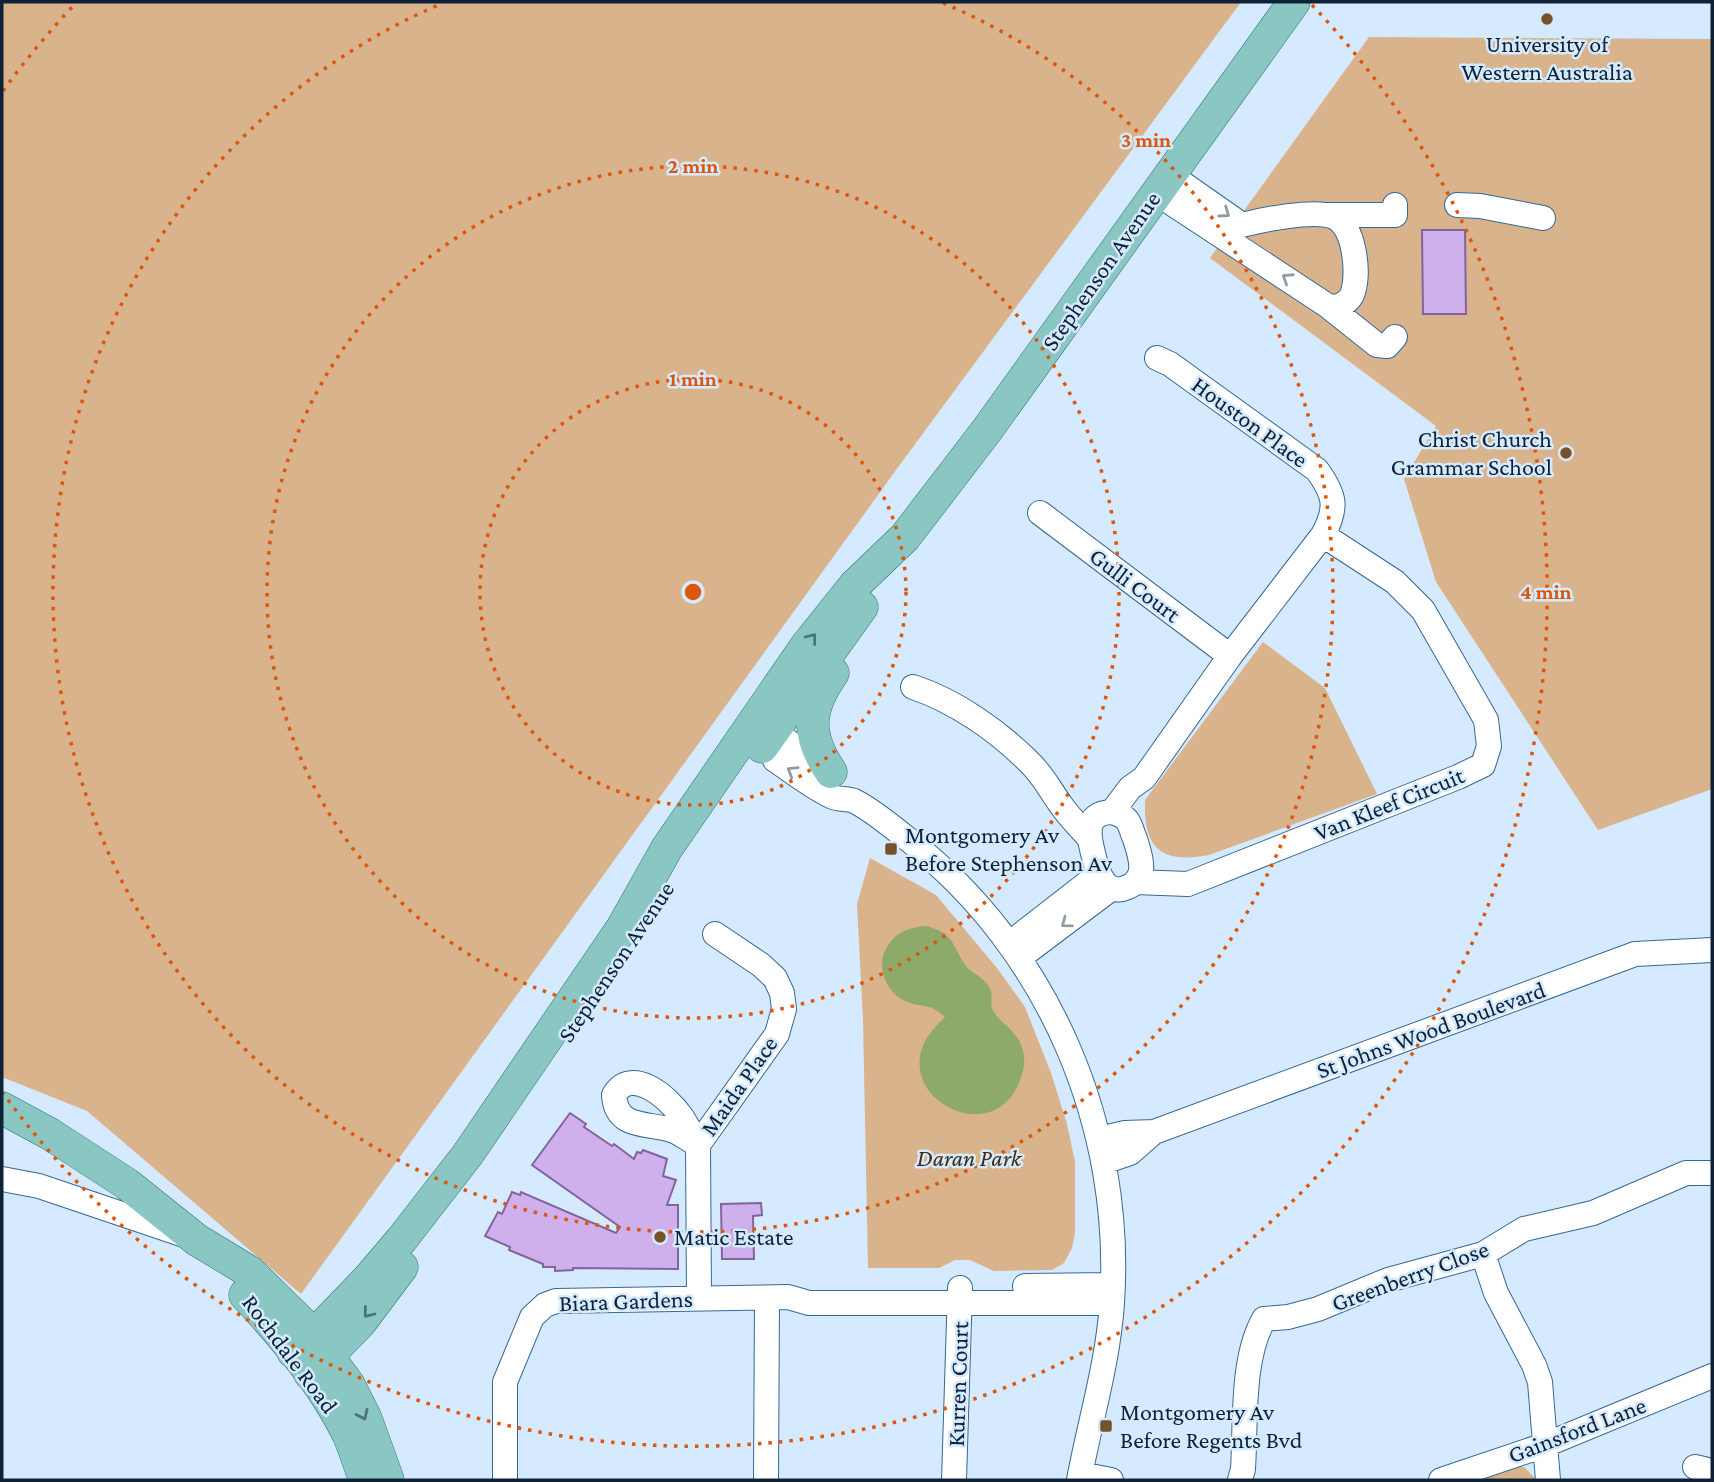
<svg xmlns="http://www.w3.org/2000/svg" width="1714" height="1482" viewBox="0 0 1714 1482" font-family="'Crimson Pro',serif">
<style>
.green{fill:#d9b38b}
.water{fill:#8eaa6b}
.building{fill:#d0afed;stroke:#82649c;stroke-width:2}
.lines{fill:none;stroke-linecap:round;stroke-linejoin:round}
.minor-casing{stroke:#366896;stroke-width:26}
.major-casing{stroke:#2c7577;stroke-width:33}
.minor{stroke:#fff;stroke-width:24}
.major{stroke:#8bc7c2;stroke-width:32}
.oneway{stroke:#929ca5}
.oneway2{stroke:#4c747c}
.ring{fill:none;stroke:#dd560e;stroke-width:3.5;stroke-dasharray:3.5 7}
.poi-dot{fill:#74522a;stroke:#d5eaff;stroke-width:2.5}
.labels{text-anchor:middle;stroke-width:5;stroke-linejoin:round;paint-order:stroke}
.poi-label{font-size:24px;fill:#0d2236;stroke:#d5eaff;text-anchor:start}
.street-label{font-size:24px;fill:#0d2236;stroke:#d5eaff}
.park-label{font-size:24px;font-style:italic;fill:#402b12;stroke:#d5eaff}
.centre{fill:#dd560e;stroke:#d5eaff;stroke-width:3.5}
.ring-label{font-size:21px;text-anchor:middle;font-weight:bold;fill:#dd560e;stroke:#d5eaff;stroke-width:5;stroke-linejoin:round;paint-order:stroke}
</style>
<rect width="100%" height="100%" fill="#d5eaff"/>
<path class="green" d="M 2,2 L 1241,2 L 896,470 L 301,1294 L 87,1111 L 2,1077 Z
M 1369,37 L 1712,39 L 1712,789 L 1598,830 L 1436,582 L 1404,479 L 1436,426 L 1210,258 Z
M 1263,642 L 1325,688 L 1377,794 L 1209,855 C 1161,864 1143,848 1145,800 Z
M 870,858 L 936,895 L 997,968 L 1025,1007 L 1051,1073 L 1067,1124 L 1075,1162 L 1075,1233 L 1072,1248 L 1064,1263 L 1052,1270 L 994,1271 L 970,1260 L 955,1260 L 939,1268 L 868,1268 L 863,1020 L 857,904 Z
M 1513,1464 L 1524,1467 L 1537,1480 L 1460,1480 Z"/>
<path class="water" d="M 927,926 C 934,929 941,930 946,935 C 956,944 958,956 966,966 C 974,975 988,979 991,992 C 993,997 990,1003 992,1008 C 998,1024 1021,1030 1024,1056 C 1025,1067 1022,1077 1017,1087 C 989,1146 896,1099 925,1041 C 930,1032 938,1024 945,1017 C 928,1001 922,1009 905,1001 C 886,992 876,967 886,949 C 895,932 909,927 927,926 Z"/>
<path class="building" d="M 1422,230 L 1465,230 L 1466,314 L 1423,314 Z
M 570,1113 L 586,1124 L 584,1127 L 612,1146 L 614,1144 L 634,1159 L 637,1152 L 641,1153 L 643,1150 L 667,1159 L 663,1176 L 676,1180 L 667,1205 L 678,1205 L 678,1269 L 573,1268 L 573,1270 L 555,1271 L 555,1267 L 543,1267 L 543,1264 L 509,1250 L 510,1247 L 485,1236 L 498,1212 L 502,1214 L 512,1192 L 520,1195 L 521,1192 L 616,1233 L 620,1227 L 532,1165 Z
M 761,1203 L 762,1215 L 753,1216 L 754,1259 L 722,1259 L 721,1204 Z"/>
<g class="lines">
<g class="minor-casing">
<path id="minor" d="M 1156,193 L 1328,306 L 1337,307 C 1344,304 1351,299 1353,292 C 1359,272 1355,227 1334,217 C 1315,209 1261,220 1242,225 L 1169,174
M 1457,205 L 1480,206 L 1543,218
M 1326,215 L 1395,215 L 1395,205
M 1328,306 L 1377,345 L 1387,346 L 1395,337
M 1157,358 L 1170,364 L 1317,470 C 1335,495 1338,507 1323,535
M 1040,513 L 1230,656
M 913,687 C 955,701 997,730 1029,762 C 1043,775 1050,790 1061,805 C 1069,817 1080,827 1089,838
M 771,723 L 775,760 C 793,772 813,788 833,797 C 840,800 848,798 854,801 C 871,809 894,828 910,841 C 1049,950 1124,1127 1112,1303 C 1108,1363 1090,1421 1079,1480
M 758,742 L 771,735 L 789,742 L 829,770
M 1112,812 L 1130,788 L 1144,778 L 1230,656 L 1323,535 L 1395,582 L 1423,610 L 1486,720 L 1489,746 L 1483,765 L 1458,777 L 1188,884 L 1135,882
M 1112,812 C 1117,814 1122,815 1126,819 C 1131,824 1132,833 1135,839 C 1140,855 1149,878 1128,887 C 1106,897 1098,874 1094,857 C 1089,838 1082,813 1112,812 Z
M 1009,944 L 1099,874
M 1019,958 L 1112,888
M 1100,1139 L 1125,1133 L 1154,1132 L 1635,954 L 1712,950
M 1104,1162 L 1130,1153 L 1154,1132
M 2,1179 L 39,1186 L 181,1234
M 1483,1254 L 1496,1293 L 1534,1365 L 1540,1382 L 1548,1480
M 1025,1286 L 1113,1285
M 699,1298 L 698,1145 C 690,1141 682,1134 674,1131 C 651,1122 616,1131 614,1095 C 631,1066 667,1096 681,1116 C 687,1125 692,1135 698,1145 L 777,1034 L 784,1009 L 782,993 L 775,978 L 761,965 L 715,934
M 1695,1467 L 1712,1471
M 1080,1474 L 1111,1480
M 505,1480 L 505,1382 L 532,1317 L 545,1305 L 556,1301 L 788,1297 L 809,1303 L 1112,1303
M 766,1480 L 767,1298
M 954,1480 L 960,1288
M 1240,1480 L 1243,1469 C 1246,1423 1241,1359 1264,1319 L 1288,1317 L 1318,1309 L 1388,1280 L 1483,1254 L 1524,1229 L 1593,1213 L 1686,1173 L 1712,1173
M 1441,1480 L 1545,1445 L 1712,1376"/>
</g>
<g class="major-casing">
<path id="major" d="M 762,747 L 862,607
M 831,772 C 806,735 807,710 833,673
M 2,1108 L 50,1134 L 127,1184 L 197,1240 L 250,1272 L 309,1330 L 349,1385 L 366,1419 L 388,1480
M 245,1295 C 284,1336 323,1383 348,1434 C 355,1449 359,1465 365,1480
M 293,1352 L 313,1336 L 368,1279 L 402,1239 L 468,1154 L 622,928 L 667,848 L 806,646 L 854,586 L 905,537 L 987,430 L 1294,2
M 310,1374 L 360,1323 L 402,1267"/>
</g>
<use href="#minor" class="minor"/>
<use href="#major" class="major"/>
</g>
<defs><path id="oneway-chevron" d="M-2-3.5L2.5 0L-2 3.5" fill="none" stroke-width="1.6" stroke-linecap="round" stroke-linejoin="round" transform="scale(1.75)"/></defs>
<g class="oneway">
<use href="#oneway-chevron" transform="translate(1225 213) rotate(35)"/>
<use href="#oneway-chevron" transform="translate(1287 278) rotate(-147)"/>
<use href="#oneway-chevron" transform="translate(792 771) rotate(-148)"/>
<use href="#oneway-chevron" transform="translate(1066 923) rotate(143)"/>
</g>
<g class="oneway2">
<use href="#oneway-chevron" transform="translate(812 638) rotate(-52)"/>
<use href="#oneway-chevron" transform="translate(368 1313) rotate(128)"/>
<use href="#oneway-chevron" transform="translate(363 1415) rotate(65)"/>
</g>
<g class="ring">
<circle cx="693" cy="592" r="213"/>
<circle cx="693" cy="592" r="426"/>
<path d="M943 3A640 640 0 1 1 443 3"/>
<path d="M3 91A853 853 0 0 1 74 5M1312 5A853 853 0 1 1 3 1093"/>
</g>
<g class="poi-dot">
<circle cx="1547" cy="19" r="7"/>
<circle cx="1566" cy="453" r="7"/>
<rect x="884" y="842" width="14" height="14" rx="3.5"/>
<circle cx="660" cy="1237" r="7"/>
<rect x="1099" y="1419" width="14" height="14" rx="3.5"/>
</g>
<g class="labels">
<g class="poi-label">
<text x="1547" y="52" text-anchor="middle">University of<tspan x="1547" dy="28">Western Australia</tspan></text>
<text x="1552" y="447" text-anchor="end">Christ Church<tspan x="1552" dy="28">Grammar School</tspan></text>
<text x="905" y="843">Montgomery Av<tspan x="905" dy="28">Before Stephenson Av</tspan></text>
<text x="674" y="1245">Matic Estate</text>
<text x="1120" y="1420">Montgomery Av<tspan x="1120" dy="28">Before Regents Bvd</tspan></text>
</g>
<g class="street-label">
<text transform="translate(1101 271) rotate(-55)" y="8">Stephenson Avenue</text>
<text transform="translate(1250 422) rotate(36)" y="8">Houston Place</text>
<text transform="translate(1135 585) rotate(37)" y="8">Gulli Court</text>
<text transform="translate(1389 804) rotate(-22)" y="8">Van Kleef Circuit</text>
<text transform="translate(616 962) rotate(-56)" y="8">Stephenson Avenue</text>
<text transform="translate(1431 1030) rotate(-20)" y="8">St Johns Wood Boulevard</text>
<text transform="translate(739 1086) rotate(-55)" y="8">Maida Place</text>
<text transform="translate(1410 1276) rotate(-20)" y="8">Greenberry Close</text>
<text transform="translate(626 1301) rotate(-2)" y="8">Biara Gardens</text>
<text transform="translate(290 1354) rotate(53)" y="8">Rochdale Road</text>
<text transform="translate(958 1384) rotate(-88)" y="8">Kurren Court</text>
<text transform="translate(1577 1430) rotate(-21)" y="8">Gainsford Lane</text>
</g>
<g class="park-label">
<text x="969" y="1166">Daran Park</text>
</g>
</g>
<circle cx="693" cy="592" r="10" class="centre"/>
<g class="ring-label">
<text x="1146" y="147">3 min</text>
<text x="693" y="173">2 min</text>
<text x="693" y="386">1 min</text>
<text x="1546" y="599">4 min</text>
</g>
<rect width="1714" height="1482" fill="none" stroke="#0d2236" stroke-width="7"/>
</svg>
